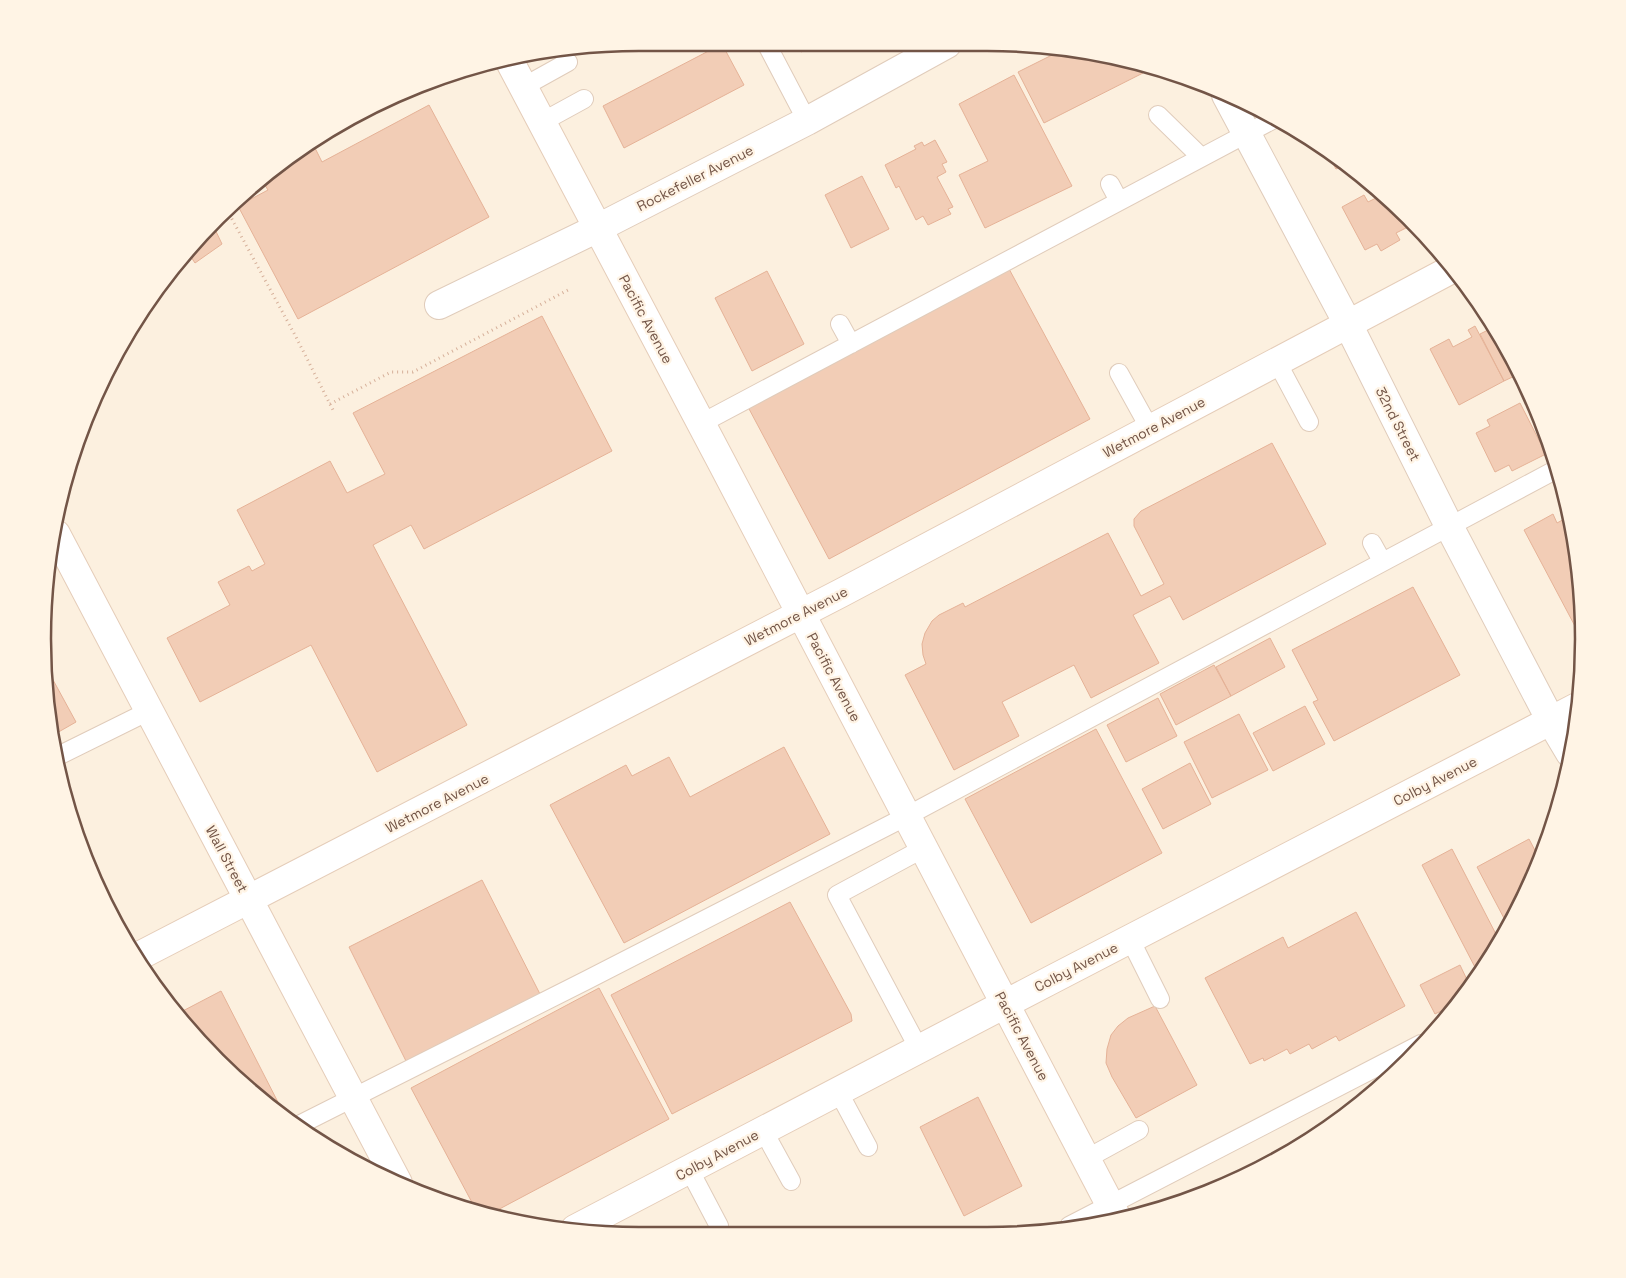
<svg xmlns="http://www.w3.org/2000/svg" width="1626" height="1278" viewBox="0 0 1626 1278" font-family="'Space Grotesk',sans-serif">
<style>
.building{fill:#f2cdb6;stroke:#e5b297}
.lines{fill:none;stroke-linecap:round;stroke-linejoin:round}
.lane-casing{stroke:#e0ccbb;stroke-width:20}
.street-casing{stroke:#e0ccbb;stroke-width:30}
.secondary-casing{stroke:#e5cdb9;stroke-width:30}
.path{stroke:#d6b09a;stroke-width:3;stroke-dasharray:1 4;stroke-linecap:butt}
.lane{stroke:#fff;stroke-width:18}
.street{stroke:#fff;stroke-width:28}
.secondary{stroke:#fff;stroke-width:28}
.labels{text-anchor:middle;stroke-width:4.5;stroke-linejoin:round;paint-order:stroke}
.street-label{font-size:14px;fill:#735547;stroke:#fff4e5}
.rim{fill:none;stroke:#735547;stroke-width:2.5}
</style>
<rect width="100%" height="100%" fill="#fcf0df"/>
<path class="building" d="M 796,43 L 818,43 L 801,52 Z
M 722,44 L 744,85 L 624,148 L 603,106 Z
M 1060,51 L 1140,66 L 1143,73 L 1044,123 L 1018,72 Z
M 1014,75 L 1072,186 L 985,228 L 959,175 L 988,161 L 959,104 Z
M 429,105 L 489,217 L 298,319 L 238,206 L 268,190 L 263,182 L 313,144 L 322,162 Z
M 935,140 L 947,162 L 942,164 L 946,172 L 937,177 L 953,207 L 948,209 L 951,214 L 928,225 L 923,216 L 916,220 L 899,186 L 896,188 L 885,165 L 916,149 L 914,146 L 922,142 L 924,146 Z
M 1325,149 L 1347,163 L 1336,169 Z
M 862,176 L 889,229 L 851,248 L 825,195 Z
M 1364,195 L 1368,202 L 1382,195 L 1402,214 L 1408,227 L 1396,233 L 1400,240 L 1381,251 L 1377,244 L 1365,250 L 1342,207 Z
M 212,223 L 222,244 L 195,263 L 189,254 Z
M 1008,267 L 1090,419 L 829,559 L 748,407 Z
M 767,271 L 804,344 L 752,371 L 715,298 Z
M 542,316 L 612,451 L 424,549 L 411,525 L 373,545 L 467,725 L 377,772 L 311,645 L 200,702 L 167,638 L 230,605 L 218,582 L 249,566 L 252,571 L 265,564 L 237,510 L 330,461 L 347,493 L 385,474 L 353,413 Z
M 1475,326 L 1504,381 L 1459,405 L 1430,349 L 1449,339 L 1453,347 L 1472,337 L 1468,330 Z
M 1494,327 L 1503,341 L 1519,374 L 1504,381 L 1480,334 Z
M 1520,403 L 1546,454 L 1512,471 L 1509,465 L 1495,472 L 1476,433 L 1490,426 L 1487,420 Z
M 1272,443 L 1326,544 L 1183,620 L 1170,596 L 1133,615 L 1159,663 L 1091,698 L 1074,665 L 1002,702 L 1019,736 L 954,770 L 905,675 L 926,664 L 923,655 L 922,644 L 925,633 L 932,621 L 939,615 L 963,603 L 965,607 L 1108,533 L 1141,596 L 1164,584 L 1134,526 L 1134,519 L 1141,511 Z
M 1553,514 L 1557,523 L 1568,517 L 1578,561 L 1580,625 L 1576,628 L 1524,530 Z
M 1413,587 L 1460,675 L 1334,741 L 1313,702 L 1318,700 L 1292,650 Z
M 1270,638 L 1285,667 L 1231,696 L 1216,667 Z
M 1214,665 L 1231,696 L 1176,725 L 1160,694 Z
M 46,667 L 76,722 L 55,734 Z
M 1158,698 L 1177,736 L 1126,762 L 1107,725 Z
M 1305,706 L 1325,744 L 1273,771 L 1253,733 Z
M 1239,714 L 1268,770 L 1212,798 L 1184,742 Z
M 1096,729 L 1162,853 L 1031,923 L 965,799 Z
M 784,747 L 830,834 L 624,943 L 550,805 L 626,765 L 632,776 L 669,757 L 690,797 Z
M 1190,763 L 1211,804 L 1163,829 L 1142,789 Z
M 1529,839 L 1539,858 L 1522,903 L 1512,919 L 1506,922 L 1477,867 Z
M 1452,849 L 1499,940 L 1478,973 L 1422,865 Z
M 482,880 L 540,994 L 406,1061 L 349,947 Z
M 790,902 L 851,1014 L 852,1021 L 672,1114 L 611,995 Z
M 1356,912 L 1405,1006 L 1339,1041 L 1336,1036 L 1312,1049 L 1309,1044 L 1290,1054 L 1287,1049 L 1264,1061 L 1263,1058 L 1250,1064 L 1205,978 L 1283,937 L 1288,948 Z
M 1460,965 L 1470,986 L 1461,1001 L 1435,1014 L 1420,985 Z
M 599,988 L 669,1119 L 490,1214 L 476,1210 L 411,1088 Z
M 221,991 L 282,1110 L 280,1111 L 191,1033 L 177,1014 Z
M 1155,1006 L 1197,1085 L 1136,1118 L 1112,1077 L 1106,1063 L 1107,1049 L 1111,1035 L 1118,1026 L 1128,1018 Z
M 978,1097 L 1022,1186 L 964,1216 L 920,1127 Z"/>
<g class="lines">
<g class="lane-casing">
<path id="lane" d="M 766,43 L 807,121
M 523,87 L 568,62
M 1158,115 L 1201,157
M 542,122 L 584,99
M 1110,184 L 1119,201
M 840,324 L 851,344
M 1277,362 L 1309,422
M 1119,373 L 1150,429
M 702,423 L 1276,118
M 1372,543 L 1382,561
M 58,756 L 149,711
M 1130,939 L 1160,999
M 919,1049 L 837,895 L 924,848
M 838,1091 L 868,1147
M 297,1126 L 587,980 L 907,816 L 1557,469
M 763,1130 L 791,1181
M 1086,1159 L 1139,1130
M 689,1169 L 719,1226
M 1069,1226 L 1421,1044"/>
</g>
<g class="street-casing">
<path id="street" d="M 1226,95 L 1348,324 L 1449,526 L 1551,721 L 1570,753
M 439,305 L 598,228 L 807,121 L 947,44"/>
</g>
<g class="secondary-casing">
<path id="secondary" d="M 509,60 L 722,463 L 1116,1216
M 56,534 L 398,1183
M 137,957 L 841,593 L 1452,269
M 575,1229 L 1051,980 L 1577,707"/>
</g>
<path class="path" d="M 227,210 L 296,337 L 334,412
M 330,404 L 391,372 L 413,372 L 568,290"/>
<use href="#lane" class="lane"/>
<use href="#street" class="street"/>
<use href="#secondary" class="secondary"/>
</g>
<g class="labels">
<g class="street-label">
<text transform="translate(695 178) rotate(-27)" y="5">Rockefeller Avenue</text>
<text transform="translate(646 319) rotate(62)" y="5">Pacific Avenue</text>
<text transform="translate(1398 424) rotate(63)" y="5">32nd Street</text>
<text transform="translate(1154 427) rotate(-28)" y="5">Wetmore Avenue</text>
<text transform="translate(796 616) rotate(-27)" y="5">Wetmore Avenue</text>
<text transform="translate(834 677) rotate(62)" y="5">Pacific Avenue</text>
<text transform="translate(1435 781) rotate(-27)" y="5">Colby Avenue</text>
<text transform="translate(437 803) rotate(-27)" y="5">Wetmore Avenue</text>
<text transform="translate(227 859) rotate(62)" y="5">Wall Street</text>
<text transform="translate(1076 967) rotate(-27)" y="5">Colby Avenue</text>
<text transform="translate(1022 1036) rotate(62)" y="5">Pacific Avenue</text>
<text transform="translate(717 1155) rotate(-28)" y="5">Colby Avenue</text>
</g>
</g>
<path d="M0 0H1626V1278H0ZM639 51H987A588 588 0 0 1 1575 639V639A588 588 0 0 1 987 1227H639A588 588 0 0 1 51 639V639A588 588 0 0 1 639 51Z" fill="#fff4e5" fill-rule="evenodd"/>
<path class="rim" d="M639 51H987A588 588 0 0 1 1575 639V639A588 588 0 0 1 987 1227H639A588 588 0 0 1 51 639V639A588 588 0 0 1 639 51Z"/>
</svg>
